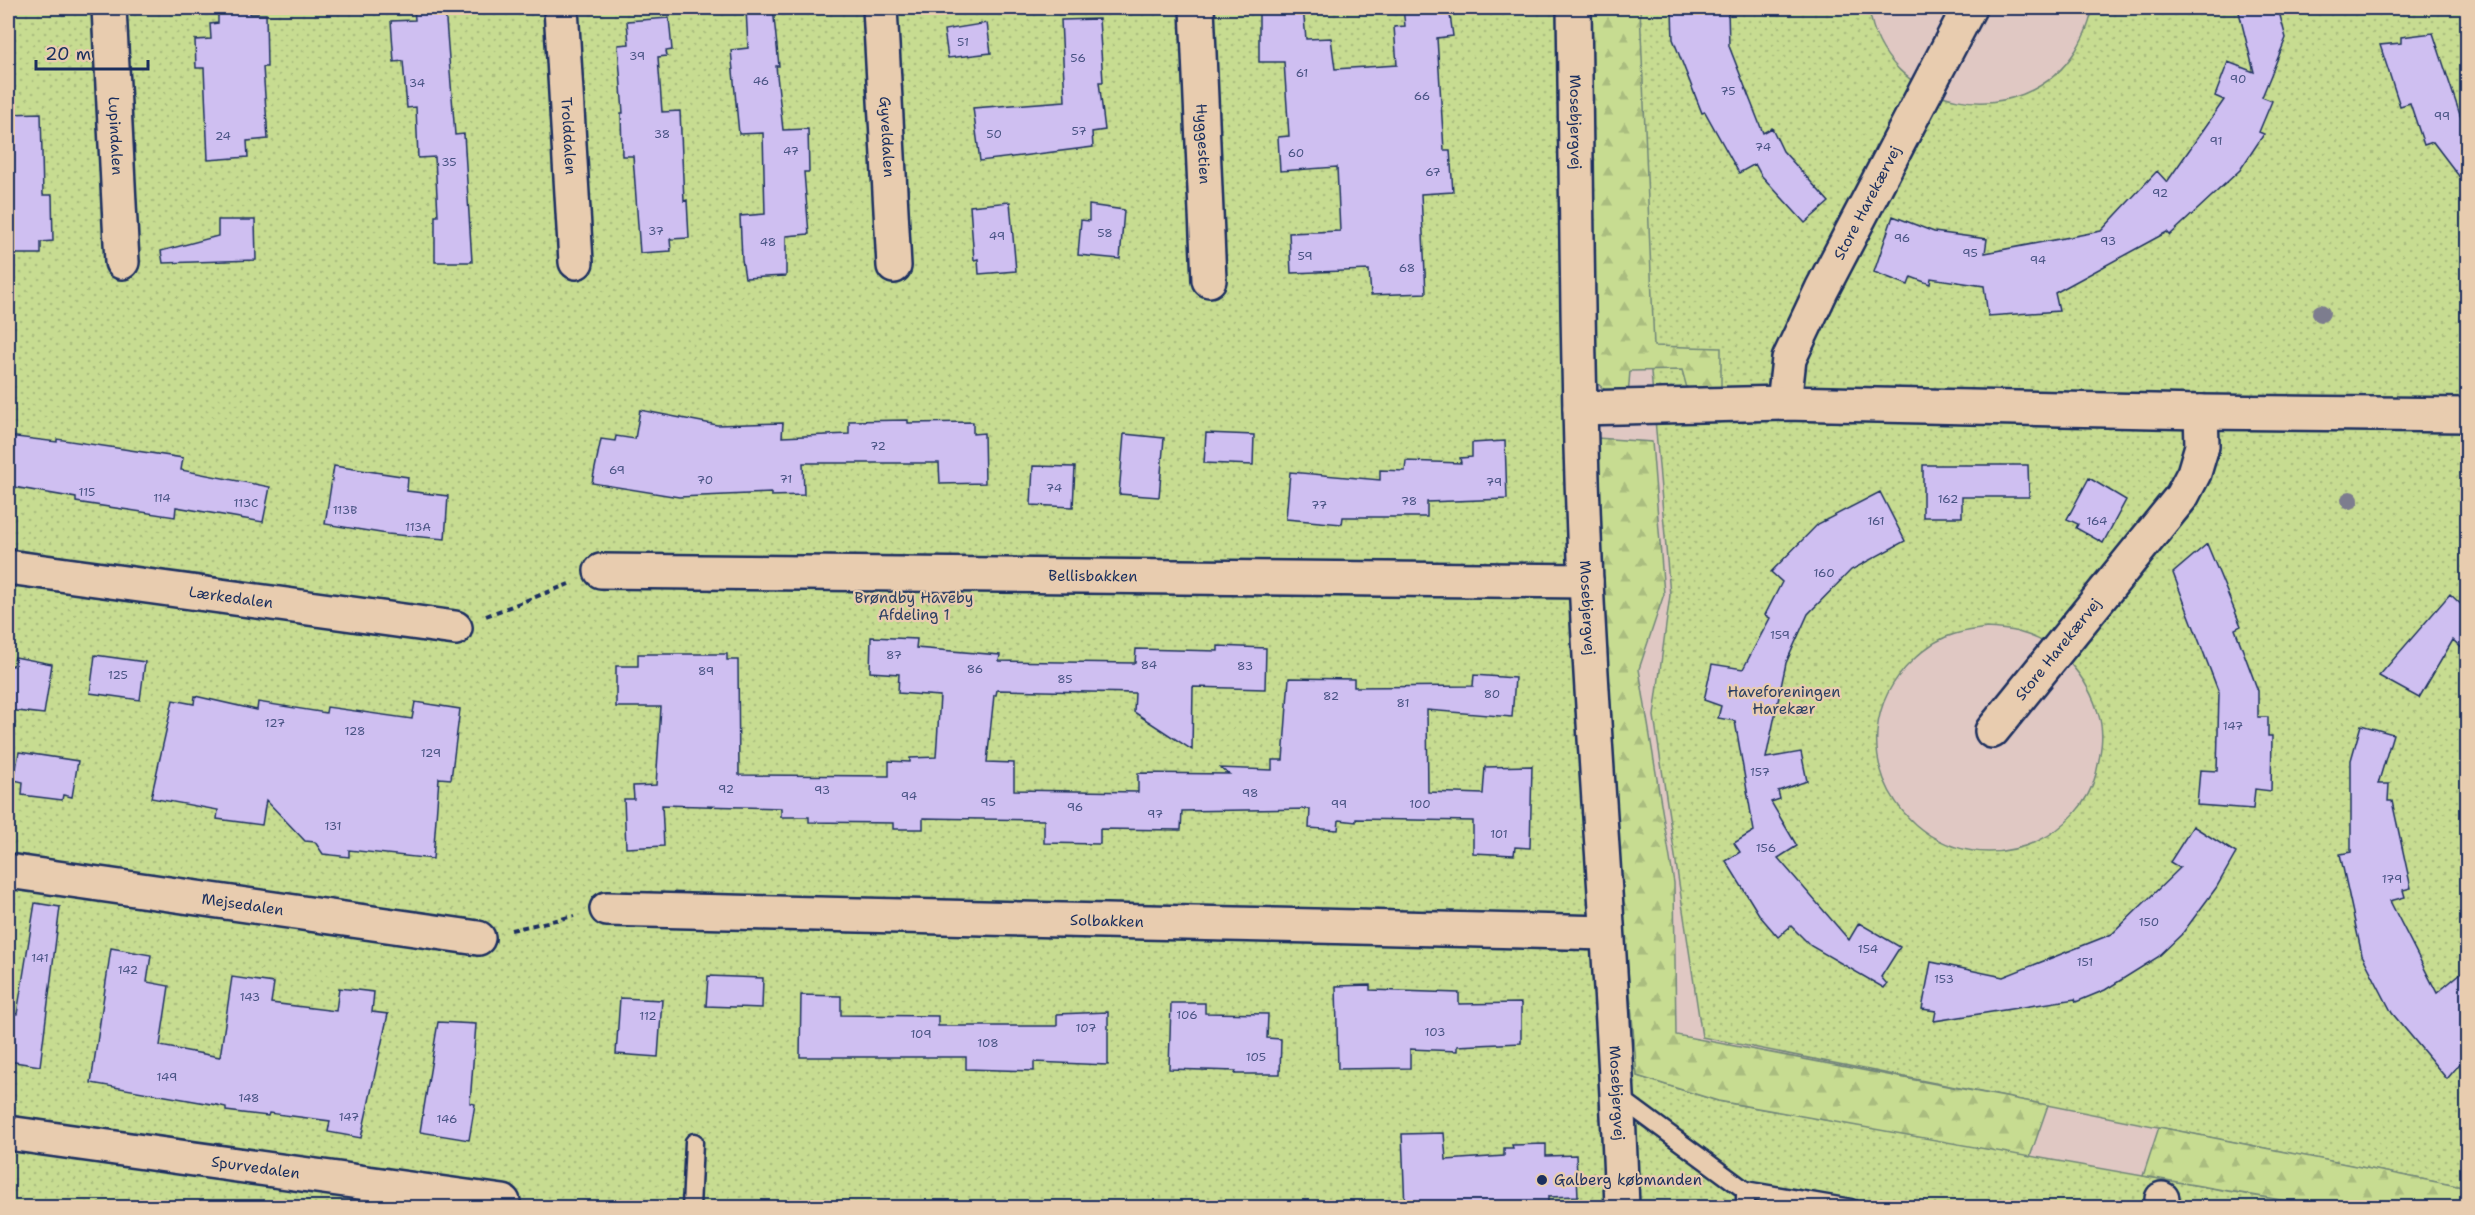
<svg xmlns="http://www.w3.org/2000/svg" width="2475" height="1215" viewBox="0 0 2475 1215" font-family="'Shantell Sans',sans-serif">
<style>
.grass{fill:url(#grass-dots);stroke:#718678;stroke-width:1.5;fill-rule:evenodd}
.forest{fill:url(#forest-firs);stroke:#718678;stroke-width:1.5}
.building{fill:#cfbff1;stroke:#1b2f5e;stroke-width:1.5}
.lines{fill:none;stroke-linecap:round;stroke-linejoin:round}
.lane-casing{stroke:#1b2f5e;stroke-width:21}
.street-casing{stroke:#1b2f5e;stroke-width:38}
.path{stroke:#1b2f5e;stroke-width:4;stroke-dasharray:6 4.5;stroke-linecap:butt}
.lane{stroke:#e8ccaf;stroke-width:16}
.street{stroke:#e8ccaf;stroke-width:33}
.tree{fill:#7d7d8e}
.poi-dot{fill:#1b2f5e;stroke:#e8ccaf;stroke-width:2}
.labels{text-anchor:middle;stroke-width:4.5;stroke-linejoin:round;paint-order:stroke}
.number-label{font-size:12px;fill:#485383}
.street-label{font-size:15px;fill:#1b2f5e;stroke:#e8ccaf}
.park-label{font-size:15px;fill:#2c4063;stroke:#e8ccaf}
.poi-label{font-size:15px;fill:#1b2f5e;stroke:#e8ccaf;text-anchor:start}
</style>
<defs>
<pattern id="grass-dots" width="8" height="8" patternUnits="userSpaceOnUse" patternTransform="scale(1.5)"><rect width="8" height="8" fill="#c7dc91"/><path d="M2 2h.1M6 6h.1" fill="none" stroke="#aabd7f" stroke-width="1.8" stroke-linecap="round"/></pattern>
<pattern id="forest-firs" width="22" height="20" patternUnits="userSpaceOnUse" patternTransform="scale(1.5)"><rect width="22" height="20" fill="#c7dc91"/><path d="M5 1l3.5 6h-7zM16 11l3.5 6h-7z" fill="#aabd7f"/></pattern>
</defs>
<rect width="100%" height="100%" fill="#e0c8c3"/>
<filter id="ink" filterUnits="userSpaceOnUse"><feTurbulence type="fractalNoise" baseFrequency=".0167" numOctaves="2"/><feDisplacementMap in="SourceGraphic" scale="12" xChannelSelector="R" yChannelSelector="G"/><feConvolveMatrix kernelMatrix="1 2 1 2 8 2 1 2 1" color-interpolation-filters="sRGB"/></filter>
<g filter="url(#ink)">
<path class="grass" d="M 8,8 L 1563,8 L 1637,1076 L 1718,1101 L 2319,1207 L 8,1207 Z
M 1620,8 L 1869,8 C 1883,111 2022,136 2076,50 C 2083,38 2091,22 2092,8 L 2467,8 L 2467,1188 L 1702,1037 L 1654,716 L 1670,595 ZM 1986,628 C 1997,629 2008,629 2018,632 C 2059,642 2088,677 2099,716 C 2105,735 2100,756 2096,774 C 2089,803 2064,829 2038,841 C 1919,893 1821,747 1913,660 C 1924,649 1939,638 1955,634 C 1965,631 1976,630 1986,628 Z"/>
<path class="forest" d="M 1587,8 L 1640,8 L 1654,346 L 1721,348 L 1721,396 L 1690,399 L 1682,370 L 1630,371 L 1628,397 L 1609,394 L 1595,381 Z
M 1583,437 L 1652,442 L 1664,594 L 1639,669 L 1674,883 L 1676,1035 L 2048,1105 L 2030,1157 L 1718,1101 L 1637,1076 Z
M 2159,1127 L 2467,1188 L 2467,1207 L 2321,1207 L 2143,1176 Z"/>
<path class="building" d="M 218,8 L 250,8 L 250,14 L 266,14 L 267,67 L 263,67 L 268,139 L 247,141 L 248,157 L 208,160 L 204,68 L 196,68 L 195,40 L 211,39 L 210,24 L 218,23 Z
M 414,8 L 445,8 L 455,135 L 464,134 L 472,262 L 435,262 L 435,216 L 438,216 L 435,157 L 418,158 L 416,107 L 407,108 L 403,61 L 394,62 L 391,21 L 415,20 Z
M 746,8 L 773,8 L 779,66 L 776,66 L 783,130 L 808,129 L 809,172 L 804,172 L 809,234 L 786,236 L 786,276 L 745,278 L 742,259 L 740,216 L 765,214 L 763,133 L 739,134 L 731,50 L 748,48 Z
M 1259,8 L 1303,8 L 1306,39 L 1331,38 L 1335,69 L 1397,65 L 1394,27 L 1405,26 L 1403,8 L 1449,8 L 1453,36 L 1437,38 L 1444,150 L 1450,150 L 1453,192 L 1421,194 L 1426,293 L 1371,295 L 1369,270 L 1291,273 L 1289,233 L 1340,231 L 1337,167 L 1280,171 L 1278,137 L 1289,136 L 1284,62 L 1259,62 Z
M 2238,8 L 2278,8 L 2286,38 L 2262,97 L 2272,101 L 2259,132 L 2264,134 L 2240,170 L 2170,235 L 2167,232 L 2055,293 L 2059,311 L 1988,316 L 1984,286 L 1931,278 L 1930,284 L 1911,277 L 1908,285 L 1874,272 L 1893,216 L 1934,232 L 1987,239 L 1985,253 L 2101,231 L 2157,171 L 2167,182 L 2224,100 L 2215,96 L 2228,62 L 2254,72 Z
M 1728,10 L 1729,46 L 1763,133 L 1772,128 L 1783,151 L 1829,202 L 1805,223 L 1761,175 L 1755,164 L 1739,173 L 1705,112 L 1702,113 L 1673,39 L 1672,11 Z
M 669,18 L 672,50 L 666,51 L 667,56 L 658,57 L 662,112 L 680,111 L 684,201 L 687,200 L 689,238 L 670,239 L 671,251 L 640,253 L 633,156 L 622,156 L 621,113 L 623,113 L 618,45 L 629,44 L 627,21 Z
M 1099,19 L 1103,82 L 1099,82 L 1105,130 L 1092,132 L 1093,147 L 980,161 L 973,108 L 1065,101 L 1061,20 Z
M 987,23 L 991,53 L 948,58 L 944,30 Z
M 2433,33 L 2468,139 L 2468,188 L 2433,142 L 2424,145 L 2410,103 L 2400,106 L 2380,45 L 2401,43 L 2401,37 Z
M 41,113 L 43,195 L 52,195 L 53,241 L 41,242 L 41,254 L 8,254 L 8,114 Z
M 1010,202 L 1016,271 L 979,274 L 978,259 L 974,260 L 970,206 Z
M 1089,205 L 1124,210 L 1120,259 L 1078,255 L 1081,220 L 1089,221 Z
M 218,220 L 255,220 L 256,260 L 163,263 L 161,251 L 218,236 Z
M 640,410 L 717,425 L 783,423 L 782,437 L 849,434 L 849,421 L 908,420 L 908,423 L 973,422 L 973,434 L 984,433 L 985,483 L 940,484 L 939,463 L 803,463 L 804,495 L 771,496 L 771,493 L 679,497 L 592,483 L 601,439 L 615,441 L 616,436 L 635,439 Z
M 1206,433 L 1254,435 L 1253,465 L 1204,463 Z
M 1124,434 L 1164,438 L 1159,497 L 1119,494 Z
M 8,436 L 57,442 L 57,439 L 183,458 L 181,470 L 270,487 L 263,522 L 176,507 L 175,517 L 76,502 L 76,498 L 8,486 Z
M 1505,441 L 1507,499 L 1427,502 L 1427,517 L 1343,517 L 1342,524 L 1286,519 L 1290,472 L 1380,480 L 1380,470 L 1405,471 L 1406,461 L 1461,463 L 1460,458 L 1472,457 L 1472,443 Z
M 1923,465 L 2028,465 L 2029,497 L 1962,497 L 1962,517 L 1923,517 Z
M 334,466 L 408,477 L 407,491 L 448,496 L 445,539 L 387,534 L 325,524 Z
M 1033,466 L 1075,467 L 1073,507 L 1031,505 Z
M 2089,478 L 2126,500 L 2103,543 L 2076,528 L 2078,524 L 2067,519 Z
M 1880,492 L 1905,541 L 1851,570 L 1808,614 L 1786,663 L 1766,758 L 1801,752 L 1807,781 L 1778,791 L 1780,799 L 1771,802 L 1797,846 L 1778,858 L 1849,940 L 1859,923 L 1900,947 L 1881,977 L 1887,984 L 1884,988 L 1811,946 L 1791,926 L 1778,937 L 1760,916 L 1726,861 L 1740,852 L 1734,843 L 1754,831 L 1735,721 L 1718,718 L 1721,706 L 1704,700 L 1712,664 L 1743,669 L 1770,618 L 1765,615 L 1782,582 L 1771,572 L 1818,524 Z
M 2207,544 L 2241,626 L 2235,629 L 2258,691 L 2258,717 L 2268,717 L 2268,736 L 2272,736 L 2271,791 L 2255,789 L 2253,809 L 2197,805 L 2200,770 L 2217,771 L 2219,693 L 2173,573 Z
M 2450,594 L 2468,611 L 2468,654 L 2453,640 L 2419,698 L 2379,676 Z
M 871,637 L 917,639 L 916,648 L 1000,655 L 999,661 L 1135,663 L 1136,649 L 1218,651 L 1218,646 L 1266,648 L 1265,689 L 1193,687 L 1192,750 L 1134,712 L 1135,693 L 997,690 L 996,695 L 994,695 L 987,762 L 1014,763 L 1014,790 L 1138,792 L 1138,773 L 1229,774 L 1220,768 L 1272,770 L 1272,760 L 1283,760 L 1289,678 L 1354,679 L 1354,687 L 1473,686 L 1474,675 L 1515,678 L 1512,717 L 1427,710 L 1428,792 L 1483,794 L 1485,767 L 1532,766 L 1530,848 L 1515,847 L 1514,855 L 1473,853 L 1473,821 L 1356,819 L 1356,822 L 1339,820 L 1338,830 L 1309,828 L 1310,809 L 1182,811 L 1181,830 L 1100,829 L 1100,844 L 1044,843 L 1044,820 L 923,818 L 923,829 L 893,829 L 893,823 L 809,822 L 809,817 L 781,817 L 781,808 L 662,805 L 664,846 L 626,848 L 624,799 L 634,799 L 633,786 L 656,785 L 661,707 L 616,707 L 616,666 L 638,666 L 638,654 L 727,654 L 727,660 L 738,660 L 739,775 L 889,776 L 889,761 L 910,762 L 910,758 L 936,757 L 940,696 L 898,693 L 899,674 L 870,672 Z
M 95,655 L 145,662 L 140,700 L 90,693 Z
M 15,657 L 52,664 L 44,714 L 8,710 L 8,664 L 13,666 Z
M 195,696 L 257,710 L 258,702 L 326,713 L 327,707 L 412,719 L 415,702 L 460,709 L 451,779 L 439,778 L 433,859 L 349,850 L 349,857 L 323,854 L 315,842 L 305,841 L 266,800 L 262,825 L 217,819 L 218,810 L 151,798 L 173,700 L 194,704 Z
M 2361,725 L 2393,734 L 2378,784 L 2389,784 L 2388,801 L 2392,801 L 2411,888 L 2403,890 L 2405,897 L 2390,901 L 2437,993 L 2468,967 L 2468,1054 L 2447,1079 L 2392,1013 L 2362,955 L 2340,854 L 2351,852 L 2351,760 Z
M 19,752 L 78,761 L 72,797 L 63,795 L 62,800 L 22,795 L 23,782 L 14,780 Z
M 2193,826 L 2236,853 L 2216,888 L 2182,934 L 2158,957 L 2105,990 L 2076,1002 L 2075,999 L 1934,1021 L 1936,1011 L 1922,1009 L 1931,962 L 2003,977 L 2112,934 L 2180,868 L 2170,862 Z
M 35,903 L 60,907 L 40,1066 L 8,1061 L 8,1013 L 17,1014 Z
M 111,948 L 151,955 L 147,982 L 169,986 L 160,1046 L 220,1057 L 232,977 L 274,983 L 271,1003 L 336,1011 L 339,988 L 374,992 L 372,1012 L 388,1014 L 361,1138 L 328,1132 L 330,1121 L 269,1113 L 268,1116 L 226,1111 L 226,1107 L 217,1105 L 91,1083 Z
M 708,976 L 763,978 L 762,1008 L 706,1006 Z
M 1370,985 L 1370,990 L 1459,993 L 1459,1004 L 1521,1003 L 1521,1043 L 1457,1046 L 1457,1051 L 1410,1049 L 1410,1068 L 1338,1069 L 1336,986 Z
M 801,995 L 841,996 L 841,1015 L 938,1016 L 938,1026 L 1057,1026 L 1057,1014 L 1108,1012 L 1108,1065 L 1034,1062 L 1034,1071 L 966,1069 L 966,1057 L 800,1057 Z
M 620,998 L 662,1000 L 658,1057 L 616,1054 Z
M 1171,1003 L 1205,1003 L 1205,1013 L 1268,1014 L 1267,1038 L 1281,1039 L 1280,1074 L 1235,1074 L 1236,1071 L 1169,1069 Z
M 438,1022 L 476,1024 L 470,1103 L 475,1104 L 469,1140 L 420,1132 Z
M 1444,1133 L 1446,1160 L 1504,1156 L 1504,1148 L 1513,1148 L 1512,1145 L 1546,1144 L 1546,1156 L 1576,1155 L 1578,1196 L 1548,1197 L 1548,1208 L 1405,1208 L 1402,1134 Z"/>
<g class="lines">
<g class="lane-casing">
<path id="lane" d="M 1619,1097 L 1745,1190 L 1745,1208
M 1745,1190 L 1851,1208
M 691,1208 L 694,1142"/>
</g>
<g class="street-casing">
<g id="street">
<path id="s1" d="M 109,8 L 122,262"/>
<path id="s2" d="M 561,8 L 576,262"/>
<path id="s3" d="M 880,8 L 894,266"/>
<path id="s4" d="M 1197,8 L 1209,280"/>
<path id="s5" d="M 1574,8 C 1577,199 1577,390 1586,581 C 1596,790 1615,998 1622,1208"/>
<path id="s6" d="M 1784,403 L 1789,359 L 1822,289 L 1969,8"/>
<path d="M 1580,408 L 1784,403 L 2201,412 L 2468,415"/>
<path id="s7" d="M 8,567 L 455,628"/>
<path id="s8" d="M 601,571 L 1586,581"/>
<path id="s9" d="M 1992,731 L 2182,496 L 2194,473 L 2202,446 L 2201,412"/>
<path id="s10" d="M 8,871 L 478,938"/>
<path id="s11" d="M 607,909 L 1607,933"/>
<path id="s12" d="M 8,1133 L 503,1202"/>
<path d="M 2162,1199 L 2162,1208"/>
</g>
</g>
<path class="path" d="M 486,616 L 569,584
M 511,930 L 574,916"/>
<use href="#lane" class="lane"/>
<use href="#street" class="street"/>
</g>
<g class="tree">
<circle cx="2321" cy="313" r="9"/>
<circle cx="2350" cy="500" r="9"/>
</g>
</g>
<circle class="poi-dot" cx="1542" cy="1180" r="6"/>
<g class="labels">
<g class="number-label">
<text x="963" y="46">51</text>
<text x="637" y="60">39</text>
<text x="1078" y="62">56</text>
<text x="1302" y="77">61</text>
<text x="2238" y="83">90</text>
<text x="761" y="85">46</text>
<text x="417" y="87">34</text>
<text x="1728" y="95">75</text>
<text x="1422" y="100">66</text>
<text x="2442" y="120">99</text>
<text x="1079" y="135">57</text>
<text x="662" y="138">38</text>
<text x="994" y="138">50</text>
<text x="223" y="140">24</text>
<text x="2216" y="145">91</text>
<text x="1763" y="151">74</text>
<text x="791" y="155">47</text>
<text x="1296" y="157">60</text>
<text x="449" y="166">35</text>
<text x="1433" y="176">67</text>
<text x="2160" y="197">92</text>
<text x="656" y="235">37</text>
<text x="1105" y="237">58</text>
<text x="997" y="240">49</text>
<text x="1902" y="242">96</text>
<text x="2108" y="245">93</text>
<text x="768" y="246">48</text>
<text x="1970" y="257">95</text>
<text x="1305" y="260">59</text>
<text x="2038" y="264">94</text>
<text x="1407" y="272">68</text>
<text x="878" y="450">72</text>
<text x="617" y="474">69</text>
<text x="786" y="483">71</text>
<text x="705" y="484">70</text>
<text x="1494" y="486">79</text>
<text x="1054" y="492">74</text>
<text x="87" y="496">115</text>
<text x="162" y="502">114</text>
<text x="1948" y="503">162</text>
<text x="1409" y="505">78</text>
<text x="246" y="507">113C</text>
<text x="1319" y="509">77</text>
<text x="345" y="514">113B</text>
<text x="1876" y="525">161</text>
<text x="2097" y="525">164</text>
<text x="418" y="531">113A</text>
<text x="1824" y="577">160</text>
<text x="1780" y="639">159</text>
<text x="894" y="659">87</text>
<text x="1149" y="669">84</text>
<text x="1245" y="670">83</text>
<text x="975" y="673">86</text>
<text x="706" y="675">89</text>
<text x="118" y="679">125</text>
<text x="1065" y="683">85</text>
<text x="1492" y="698">80</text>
<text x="1331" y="700">82</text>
<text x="1403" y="707">81</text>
<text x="275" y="727">127</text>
<text x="2233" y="730">147</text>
<text x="355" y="735">128</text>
<text x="431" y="757">129</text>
<text x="1760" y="776">157</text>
<text x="726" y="793">92</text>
<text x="822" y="794">93</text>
<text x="1250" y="797">98</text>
<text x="909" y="800">94</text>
<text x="988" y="806">95</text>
<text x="1339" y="808">99</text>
<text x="1420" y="808">100</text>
<text x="1075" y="811">96</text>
<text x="1155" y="818">97</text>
<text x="333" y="830">131</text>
<text x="1499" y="838">101</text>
<text x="1766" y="852">156</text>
<text x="2392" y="883">179</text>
<text x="2149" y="926">150</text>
<text x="1868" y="953">154</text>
<text x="40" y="962">141</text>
<text x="2085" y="966">151</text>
<text x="128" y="974">142</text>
<text x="1944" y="983">153</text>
<text x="250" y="1001">143</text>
<text x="1187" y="1019">106</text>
<text x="648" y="1020">112</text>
<text x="1086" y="1032">107</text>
<text x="1435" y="1036">103</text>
<text x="921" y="1038">109</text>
<text x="988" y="1047">108</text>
<text x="1256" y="1061">105</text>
<text x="167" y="1081">149</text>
<text x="249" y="1102">148</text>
<text x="349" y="1121">147</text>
<text x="447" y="1123">146</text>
</g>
<g class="street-label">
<text dy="5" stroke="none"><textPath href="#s5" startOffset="114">Mosebjergvej</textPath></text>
<text dy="5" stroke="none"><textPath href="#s1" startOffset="128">Lupindalen</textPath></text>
<text dy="5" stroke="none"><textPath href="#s2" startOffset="128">Trolddalen</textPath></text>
<text dy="5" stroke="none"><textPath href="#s3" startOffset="129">Gyveldalen</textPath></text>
<text dy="5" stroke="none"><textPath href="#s4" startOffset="136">Hyggestien</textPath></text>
<text dy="5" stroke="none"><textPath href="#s6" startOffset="219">Store Harekærvej</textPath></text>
<text dy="5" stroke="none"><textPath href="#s8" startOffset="492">Bellisbakken</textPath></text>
<text dy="5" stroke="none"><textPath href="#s7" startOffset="225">Lærkedalen</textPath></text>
<text dy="5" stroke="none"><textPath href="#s5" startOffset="600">Mosebjergvej</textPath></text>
<text dy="5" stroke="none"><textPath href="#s9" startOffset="105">Store Harekærvej</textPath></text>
<text dy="5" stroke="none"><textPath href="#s10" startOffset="237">Mejsedalen</textPath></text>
<text dy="5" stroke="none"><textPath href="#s11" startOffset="500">Solbakken</textPath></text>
<text dy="5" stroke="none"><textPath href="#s5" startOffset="1086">Mosebjergvej</textPath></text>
<text dy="5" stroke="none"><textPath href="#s12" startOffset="250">Spurvedalen</textPath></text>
</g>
<g class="park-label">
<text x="914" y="603">Brøndby Haveby<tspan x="914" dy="17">Afdeling 1</tspan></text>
<text x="1784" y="697">Haveforeningen<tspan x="1784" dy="17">Harekær</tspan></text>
</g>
<g class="poi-label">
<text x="1554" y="1185">Galberg købmanden</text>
</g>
</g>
<rect width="2475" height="1215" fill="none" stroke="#e8ccaf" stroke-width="30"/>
<rect x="15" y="15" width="2445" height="1185" fill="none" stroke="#1b2f5e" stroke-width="2" filter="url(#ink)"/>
<path d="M36 60v9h112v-9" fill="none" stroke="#1b2f5e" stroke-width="3"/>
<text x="45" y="60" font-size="18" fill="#1b2f5e" stroke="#e8ccaf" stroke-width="4.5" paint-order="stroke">20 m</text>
</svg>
